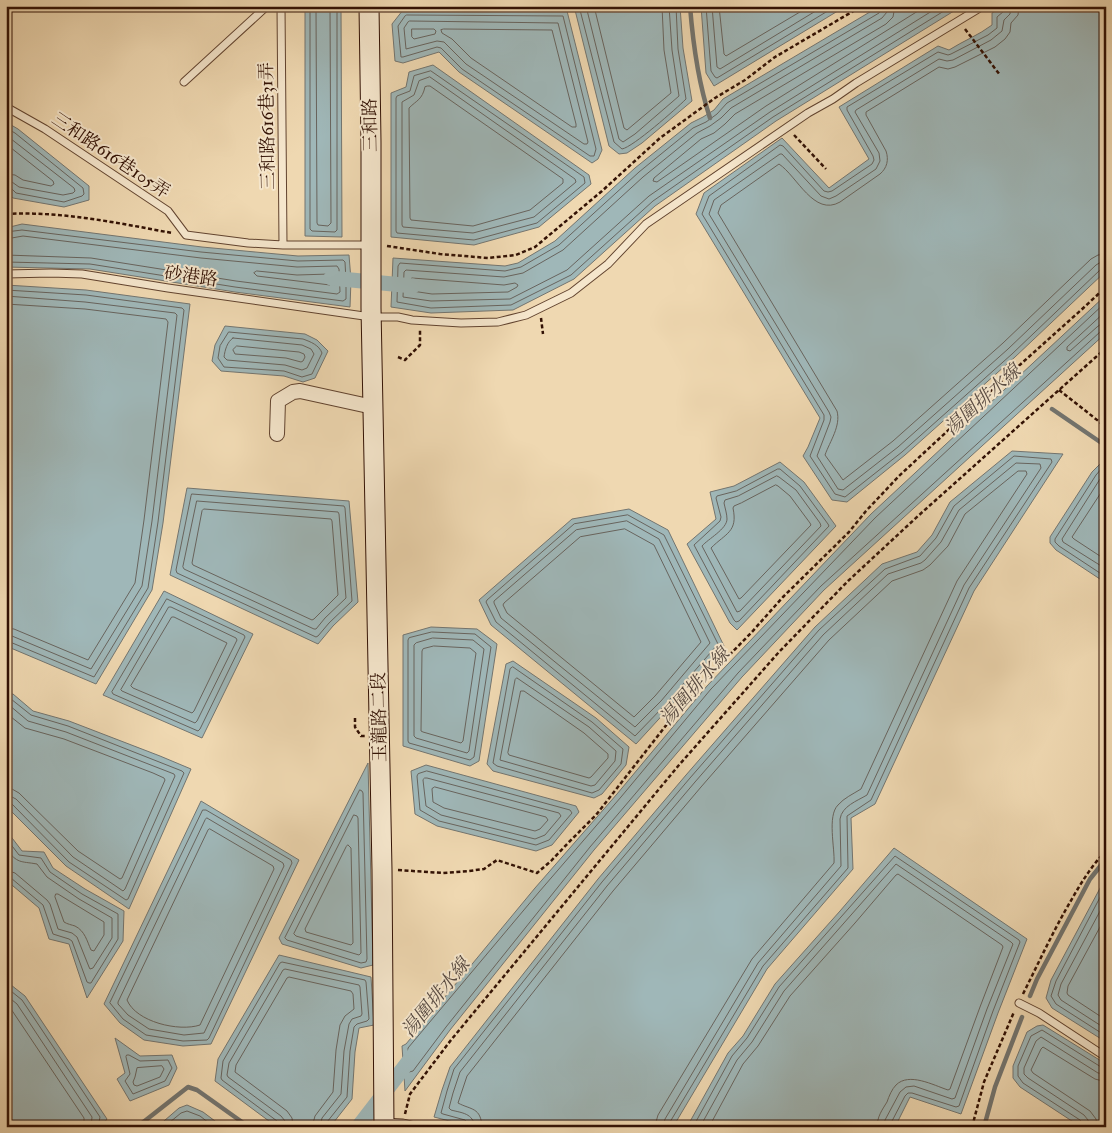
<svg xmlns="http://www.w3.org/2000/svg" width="1112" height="1133" viewBox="0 0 1112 1133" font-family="'IM FELL Double Pica','Noto Serif TC',serif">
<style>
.water{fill:#9fb7b8;stroke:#737570}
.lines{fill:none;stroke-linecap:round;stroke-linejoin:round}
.shore{stroke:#68645e;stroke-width:1}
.stream{stroke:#737570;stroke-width:4.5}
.canal{stroke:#9fb7b8;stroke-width:15}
.lane-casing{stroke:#61432f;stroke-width:9}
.street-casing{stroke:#61432f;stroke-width:16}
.secondary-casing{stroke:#321104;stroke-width:21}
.path{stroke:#321104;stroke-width:2.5;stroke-dasharray:4 2.5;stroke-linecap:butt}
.lane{stroke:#f5e6cc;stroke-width:7}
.street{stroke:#f5e6cc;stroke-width:14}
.secondary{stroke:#f5e6cc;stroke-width:19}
.labels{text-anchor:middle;stroke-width:4;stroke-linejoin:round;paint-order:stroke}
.street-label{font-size:18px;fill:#321104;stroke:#f5e6cc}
.water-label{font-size:19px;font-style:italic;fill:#584b43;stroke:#f5e6cc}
</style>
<rect width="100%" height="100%" fill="#efd8b1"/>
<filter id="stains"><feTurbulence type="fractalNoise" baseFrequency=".004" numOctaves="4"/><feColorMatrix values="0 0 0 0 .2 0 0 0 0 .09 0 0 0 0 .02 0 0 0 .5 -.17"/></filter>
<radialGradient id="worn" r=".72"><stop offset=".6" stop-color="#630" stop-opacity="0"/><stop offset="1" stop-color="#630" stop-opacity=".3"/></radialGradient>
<path class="water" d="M 305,6 L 341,6 L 342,237 L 305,236 Z
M 574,6 L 680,6 L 683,48 L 692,101 L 642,143 L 627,153 L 619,154 L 609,146 Z
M 701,6 L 846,6 L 714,86 L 706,73 Z
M 880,6 L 962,6 L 776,121 L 655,206 L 574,279 L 513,310 L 431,313 L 391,307 L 393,258 L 505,266 L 518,263 L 555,241 L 635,168 L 691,123 L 703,117 L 714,110 L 723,99 Z
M 1003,6 L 1106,6 L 1106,271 L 1015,357 L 905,455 L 847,502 L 832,500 L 803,456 L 808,447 L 820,418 L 696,214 L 704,193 L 782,138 L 829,188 L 869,159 L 839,107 L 938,46 L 949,50 C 963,41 979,35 992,25 L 992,13 Z
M 403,10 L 567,11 L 602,150 L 598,159 L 592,163 L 459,72 L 439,52 L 403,63 L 395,61 L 392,24 Z
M 433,65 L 589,175 L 591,184 L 539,227 L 474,245 L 391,237 L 391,93 L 406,87 L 409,72 Z
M 6,122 L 18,129 L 89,186 L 89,200 L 64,207 L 13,198 L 6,191 Z
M 22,224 L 202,247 L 298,256 L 349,255 L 351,280 L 350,307 L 235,292 L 90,269 L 6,267 L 6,228 Z
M 6,285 L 86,290 L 190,304 L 163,523 L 152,590 L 96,684 L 6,646 Z
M 1106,295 L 1106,333 L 824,590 L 742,677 L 594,850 L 450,1030 L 405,1091 L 402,1046 L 406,1044 L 535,888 L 617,794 L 707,686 L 871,514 Z
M 225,326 L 305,334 L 317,340 L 328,351 L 315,378 L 303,382 L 284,376 L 221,371 L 212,361 L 215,345 Z
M 1012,451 L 1063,454 L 974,591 L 875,804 L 851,818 L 853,869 L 767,969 L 673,1127 L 473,1127 L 434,1117 L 442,1090 L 450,1067 L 598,879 L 686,775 L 815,627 L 882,564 L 917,552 L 932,535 L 950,502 Z
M 780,462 L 804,482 L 836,526 L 737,630 L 730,623 L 687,544 L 716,519 L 710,492 L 734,486 Z
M 1102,462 L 1106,464 L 1106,583 L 1056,550 L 1050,543 L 1050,537 L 1092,472 Z
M 187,488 L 349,501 L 358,602 L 333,626 L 318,644 L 170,575 Z
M 629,509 L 668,530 L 724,646 L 669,708 L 636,744 L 491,625 L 479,600 L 572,519 Z
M 164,591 L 253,634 L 202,738 L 103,695 Z
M 431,627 L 477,629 L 497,644 L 479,761 L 470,766 L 403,746 L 403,635 Z
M 513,661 L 596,718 L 629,747 L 626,765 L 602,794 L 594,798 L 493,771 L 487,764 L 506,664 Z
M 6,694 L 13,694 L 33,711 L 69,721 L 160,756 L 191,769 L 129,909 L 66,866 L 6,806 Z
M 368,763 L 373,965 L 361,968 L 282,944 L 279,938 Z
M 426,765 L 576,806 L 579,812 L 552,845 L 536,851 L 437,826 L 415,814 L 411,771 Z
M 201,801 L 299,860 L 211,1044 L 183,1046 L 144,1040 L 120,1023 L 104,1004 Z
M 6,830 L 22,851 L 44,852 L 53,868 L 85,889 L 124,911 L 123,941 L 87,998 L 69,944 L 49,939 L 39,908 L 6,880 Z
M 894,848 L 1027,939 L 998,1013 L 961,1114 L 910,1097 L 895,1127 L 687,1127 L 728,1053 L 743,1036 L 775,984 L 840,911 Z
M 1106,877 L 1106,1042 L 1052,1008 L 1046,998 L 1051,980 Z
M 279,955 L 371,977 L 374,1025 L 359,1028 L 355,1052 L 352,1099 L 330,1127 L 277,1127 L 215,1081 L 218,1059 Z
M 6,981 L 25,996 L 107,1119 L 101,1127 L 6,1127 Z
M 1043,1025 L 1106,1064 L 1106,1127 L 1081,1127 L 1020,1087 L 1013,1078 L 1013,1066 L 1027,1032 L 1037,1026 Z
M 115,1038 L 140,1056 L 172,1055 L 177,1068 L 169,1085 L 130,1101 L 117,1079 L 125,1073 Z
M 187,1105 L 203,1112 L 223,1127 L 157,1127 L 179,1108 Z"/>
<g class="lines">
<path class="shore" d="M 310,6 L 310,229 L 312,231 L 335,232 L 337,230 L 337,6
M 316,6 L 317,223 L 318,225 L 328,226 L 331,223 L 330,6
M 579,6 L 614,142 L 622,149 C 633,147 676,109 686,99 L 678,49 L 676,6
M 586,6 L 619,139 L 623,142 L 635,134 L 679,96 L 672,50 L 669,6
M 594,6 L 624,128 L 627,130 L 671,93 L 664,50 L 662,6
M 706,6 L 711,71 L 715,77 L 717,78 L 836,6
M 712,6 L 717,67 L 720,69 L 824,6
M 719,6 L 724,54 L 726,56 L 810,6
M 881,6 L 881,10 L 879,13 L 727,103 L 717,114 L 706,122 L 693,128 L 639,172 L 559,245 L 521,267 L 505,271 L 400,263 L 398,266 L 397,302 L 431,308 L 511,305 L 571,275 L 653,201 L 773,117 L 952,6
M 888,6 L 887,12 L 882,18 L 731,108 L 721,118 L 710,126 L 697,133 L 643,177 L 563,250 L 523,273 L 504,277 L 406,270 L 404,272 L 403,297 L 431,301 L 510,299 L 567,270 L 649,196 L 770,112 L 940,6
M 895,6 L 893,17 L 886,24 L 735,114 L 725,124 L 714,133 L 701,139 L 654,178 L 653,181 L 657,182 L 766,106 L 926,6
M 1005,6 L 1004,11 L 997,17 L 997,28 L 988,35 L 951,54 L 948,55 L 938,52 L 847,107 L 847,110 L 873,156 L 874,160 L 872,164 L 832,191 L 828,192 L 824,191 L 783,146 L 780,145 L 709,196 L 702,214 L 824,415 L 824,420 L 810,456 L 835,494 L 845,497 L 902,452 L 1012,354 L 1100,270 L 1106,268
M 1011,6 L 1010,14 L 1004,20 L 1002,31 L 991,40 L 953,60 L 947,61 L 939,59 L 856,110 L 855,112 L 879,153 L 880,161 L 876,169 L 836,196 L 829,199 L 821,196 L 782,154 L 780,154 L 714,200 L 709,214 L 829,412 L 831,417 L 830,422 L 817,456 L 838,489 L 843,490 L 898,447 L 1008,349 L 1096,265 L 1101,262 L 1106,262
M 1019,6 L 1018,15 L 1011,23 L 1010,32 L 1005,39 L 995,47 L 955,67 L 948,69 L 939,67 L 866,112 L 866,115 L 886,151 C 889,160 887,168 880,174 L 840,202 C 814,217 797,176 779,164 L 721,205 L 718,213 L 837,411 C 841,426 830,441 825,455 L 843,480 L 893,441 L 1003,343 L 1091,259 L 1098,255 L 1106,254
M 407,15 L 563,16 L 596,149 L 594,156 L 590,156 L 462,69 L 441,48 L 437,47 L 403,57 L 401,57 L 398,26 L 405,16 Z
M 410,21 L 558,23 L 588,142 L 587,144 L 584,144 L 466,64 L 444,42 L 437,41 L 406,49 L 404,28 L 408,22 Z
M 412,29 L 434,29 L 436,31 L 435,34 L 414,39 L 412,37 Z
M 444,29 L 552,30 L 576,124 L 576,127 L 572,127 L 471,58 L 452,39 L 442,33 L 441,30 Z
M 431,71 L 584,177 L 585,183 L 537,223 L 474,240 L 397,233 L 396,231 L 396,98 L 397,96 L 410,91 L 414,76 Z
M 430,77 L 575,179 L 576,182 L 534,217 L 473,233 L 403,227 L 402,225 L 402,102 L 414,95 L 419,81 Z
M 428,86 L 430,86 L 563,179 L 563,183 L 530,210 L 473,226 L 411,220 L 410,218 L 409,108 C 417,100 422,100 425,87 Z
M 6,128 L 15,133 L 83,188 L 84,194 L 82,196 L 64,202 L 16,193 L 11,188 L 6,188
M 6,135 L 74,188 L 75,191 L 73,193 L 63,195 L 19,187 L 12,182 L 6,181
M 6,144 L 53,181 L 54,184 L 51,186 L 23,180 L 15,175 L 6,174
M 6,232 L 22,230 L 201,252 L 298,261 L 343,260 L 345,262 L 346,281 L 346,299 L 343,301 L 235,287 L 90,264 L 6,262
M 6,239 L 23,236 L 201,258 L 297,267 L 337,266 L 339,269 L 340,292 L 337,294 L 236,281 L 91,258 L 6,255
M 257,271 L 297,275 L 330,274 L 332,276 L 332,283 L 330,285 L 257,276 L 254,273 Z
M 412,278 L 504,285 L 515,283 L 518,285 L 517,287 L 508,292 L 432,294 L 412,291 L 411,289 Z
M 6,290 L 86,295 L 182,308 L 184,310 L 158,522 L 148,588 L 94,677 L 10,642 L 6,642
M 6,296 L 85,302 L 175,313 L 177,315 L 152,521 L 142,586 L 91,669 L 12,636 L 6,636
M 1106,302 L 875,518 L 711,689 L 621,797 L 539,892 L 408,1048 L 409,1072 L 413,1071 L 446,1027 L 590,847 L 738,673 L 821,586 L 1100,332 L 1106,330
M 6,304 L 85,309 L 166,319 L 168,322 L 144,520 L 135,583 L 88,660 L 14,629 L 6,628
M 1106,311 L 1067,347 L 1067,350 L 1070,351 L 1097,327 L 1101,324 L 1106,324
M 229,332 L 303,339 C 311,342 319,345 322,353 L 312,374 L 302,377 L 284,371 L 224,367 L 218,358 L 220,346 Z
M 233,338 L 302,345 L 311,349 L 314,354 L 307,368 L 302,370 L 285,365 L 227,360 L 224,357 C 225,350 227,342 233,338 Z
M 237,346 L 299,352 L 304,354 L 305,357 L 303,361 L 301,362 L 286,358 L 235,354 L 233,350 Z
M 1106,468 L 1102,468 L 1096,475 L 1055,539 L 1055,542 L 1059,546 L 1106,577
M 778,469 L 780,469 L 800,486 L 828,524 L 829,526 L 739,621 L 736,622 L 734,620 L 694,545 L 720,521 L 721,517 L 716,498 L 717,496 L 736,491 Z
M 1106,474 L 1100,479 L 1062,539 L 1063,542 L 1106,569
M 777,476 L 779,477 L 796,490 L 820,523 L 821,526 L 740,611 L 737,612 L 702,546 C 708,539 727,529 727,519 C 727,514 725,508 724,503 L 725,500 L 738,496 Z
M 776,485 L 778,486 L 790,496 L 810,523 L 811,525 L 741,598 L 739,599 L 711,548 C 726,533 738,532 733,508 L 734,506 L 741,503 Z
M 1106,485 L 1072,537 L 1074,539 L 1106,560
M 192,494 L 344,506 L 345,508 L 352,601 L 329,623 L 318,636 L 316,637 L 177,573 L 176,570 L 191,496 Z
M 197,501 L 338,512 L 339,514 L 346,598 L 325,618 L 316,629 L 314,629 L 184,569 L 183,567 Z
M 204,509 L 331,519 L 332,521 L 338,595 L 314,619 L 312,620 L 193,565 L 192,563 L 202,511 Z
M 628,515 L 664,535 L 718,644 L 665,705 L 635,736 L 496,622 L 486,602 L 487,600 L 574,524 Z
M 627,521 L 659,539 L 710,643 L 661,701 L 635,727 L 501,618 L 494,603 L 494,601 L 576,530 Z
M 625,529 L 654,545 L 701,642 L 655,696 L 634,717 L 507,613 L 503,605 L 504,603 L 580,537 Z
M 167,599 L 244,635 L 245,637 L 200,729 L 198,731 L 113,694 L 112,692 Z
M 169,607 L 171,607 L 236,638 L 237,640 L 197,721 L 195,723 L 122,691 L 121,690 Z
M 172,617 L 174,617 L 225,642 L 227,643 L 194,711 L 192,713 L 133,688 L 131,686 Z
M 432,632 L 475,634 L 491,647 L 474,757 L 470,760 L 409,743 L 408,741 L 408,640 L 409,638 Z
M 433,638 L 473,640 L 484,649 L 469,751 L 467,753 L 416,738 L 414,736 L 414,645 L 416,643 Z
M 434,646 L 470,648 L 476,653 L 463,741 L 461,743 L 423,732 L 421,731 L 422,651 L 423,649 Z
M 513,667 L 592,722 L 623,749 L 621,764 L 599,790 L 592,793 L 497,766 L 493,763 L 510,669 Z
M 517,678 L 589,727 L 616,751 L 615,761 L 595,785 L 591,786 L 500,760 L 515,680 Z
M 521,691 L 524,691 L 584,733 L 608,754 L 608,758 L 591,777 L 589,778 L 509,755 L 508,753 Z
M 6,699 L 11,699 L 31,715 L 68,726 L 182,771 L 184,773 L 128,899 L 126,900 L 69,862 L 12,804 L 6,803
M 6,705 L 9,705 L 28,721 L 66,732 L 174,774 L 175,776 L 125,889 L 123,891 L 73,857 L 16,799 L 12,797 L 6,796
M 6,713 L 25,728 L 64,739 L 153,773 L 164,778 L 165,780 L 122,878 L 120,879 L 78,851 L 19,793 L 12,789 L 6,789
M 427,771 L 570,810 L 572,813 L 549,840 L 536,845 L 439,821 L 420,810 L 417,776 L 418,774 Z
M 425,778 L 427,778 L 559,813 L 561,816 L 545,835 L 535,839 L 441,815 L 426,806 L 423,780 Z
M 435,787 L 546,817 L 548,820 L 540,829 L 535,831 L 444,808 L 433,802 L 432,789 Z
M 360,790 L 362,791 L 363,793 L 367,959 L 366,962 L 361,963 L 287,940 L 285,938 Z
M 203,810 L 206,810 L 291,860 L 292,863 L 209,1038 L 207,1040 L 183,1041 L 146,1035 L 123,1019 L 110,1003 Z
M 354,815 L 357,816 L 358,818 L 361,953 L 359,955 L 296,936 L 294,934 Z
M 207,818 L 283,863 L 284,866 L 204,1033 L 184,1035 L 149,1029 L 128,1015 L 118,1004 L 118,1002 L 205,820 Z
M 210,829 L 273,866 L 274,869 L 200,1025 C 179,1032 136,1022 127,1000 L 208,830 Z
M 6,838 L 19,855 L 41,858 L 50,872 L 82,894 L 118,914 L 118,939 L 91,983 L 89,983 L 87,982 L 72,941 L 69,939 L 53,934 L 43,905 L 11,878 L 6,877
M 348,845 L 351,848 L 353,943 L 351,945 L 306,932 L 305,929 L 346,847 Z
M 6,849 C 18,864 20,861 37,864 L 47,877 L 79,899 L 112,918 L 112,938 L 93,968 L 90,969 L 89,967 L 77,937 L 72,933 L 58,929 L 50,904 L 47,900 L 15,873 L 6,870
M 1106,886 L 1056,981 L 1051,996 L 1056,1004 L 1106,1036
M 56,894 L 58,894 L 104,922 L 104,935 L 94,951 L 91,950 C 87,941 85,931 75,926 C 72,925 67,924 64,922 L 55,897 Z
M 1106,900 L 1061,984 L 1058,995 L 1061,1000 L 1106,1029
M 1106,916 L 1068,986 L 1067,993 L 1068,995 L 1106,1020
M 6,987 L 22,1000 L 100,1117 L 98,1127
M 6,995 L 17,1004 L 92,1117 L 91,1127
M 6,1005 L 11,1009 L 84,1118 L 84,1127
M 127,1055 L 129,1055 L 140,1061 L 168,1060 L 172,1068 L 165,1081 L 133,1094 L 125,1081 L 130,1074 L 126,1057 Z
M 162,1066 L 164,1069 L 160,1077 L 137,1086 L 134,1085 L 133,1082 L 135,1077 L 137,1068 Z
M 164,1127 L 181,1113 L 187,1111 L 200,1116 L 214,1127
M 279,1127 L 279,1124 L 277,1121 L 222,1080 L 221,1078 L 223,1061 L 280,963 L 282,962 L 365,980 L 366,982 L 369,1019 L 367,1021 L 357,1024 L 354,1027 L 350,1051 L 347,1097 L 327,1122 L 326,1127
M 286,1127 L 285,1121 L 281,1116 L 228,1077 L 227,1075 L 229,1063 L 283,970 L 285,969 L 359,985 L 360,987 L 362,1014 L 361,1016 L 352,1019 L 349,1024 L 344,1051 L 341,1094 L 322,1118 L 320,1127
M 293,1127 L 292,1118 L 287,1111 L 235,1072 L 236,1065 L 287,978 L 289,977 L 351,991 L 353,994 L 354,1009 L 345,1016 L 340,1025 L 336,1050 L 333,1092 L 315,1116 L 312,1127
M 468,1127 L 468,1123 L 465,1120 L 443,1114 L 441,1113 L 447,1091 L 454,1069 L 602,882 L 690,778 L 819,630 L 885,569 L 920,556 L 936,538 L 954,506 L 1014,456 L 1051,459 L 1052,462 L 969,588 L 871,800 L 847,816 L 848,868 L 763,966 L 670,1122 L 669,1127
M 475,1127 C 473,1113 462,1113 451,1110 L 449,1108 L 453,1093 L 460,1072 L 607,886 L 695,782 L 823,635 L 888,574 L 921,563 L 925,560 L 941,542 L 959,510 L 1016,463 L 1040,464 L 1041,468 L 964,585 L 867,795 C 857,801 842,806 840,819 L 841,866 L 758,963 L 665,1119 L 663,1127
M 482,1127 C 481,1107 471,1110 458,1103 L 467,1076 L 613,891 L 701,787 L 829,640 L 892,581 L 923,570 L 930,565 L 948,546 L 965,514 L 1018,471 L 1026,471 L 1027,474 L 957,581 L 861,789 C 853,794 844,798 838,805 C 827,816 835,848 834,863 L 752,959 L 658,1115 L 656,1122 L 656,1127
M 693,1127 L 732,1056 L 747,1038 L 779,987 L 895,856 L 1019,940 L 1020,942 L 993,1011 L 959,1106 L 956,1107 L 912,1093 L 908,1093 L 905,1096 L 891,1123 L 891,1127
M 700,1127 L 737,1060 L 752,1042 L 784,991 L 896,864 L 1011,942 L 1013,944 L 987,1009 L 955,1098 L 952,1099 L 914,1086 L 906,1087 L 900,1092 L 885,1120 L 884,1127
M 709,1127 L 743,1064 L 758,1046 L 790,996 L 855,923 L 896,875 L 898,874 L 1002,945 L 1003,947 L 980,1007 L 950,1089 L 948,1090 C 933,1085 909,1072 896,1085 C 892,1089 889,1096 887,1102 C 882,1110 877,1117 877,1127
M 1083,1127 L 1083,1123 L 1080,1120 L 1023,1083 L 1018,1076 L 1018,1066 L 1031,1036 L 1042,1030 L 1101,1067 L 1106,1068
M 1089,1127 L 1088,1120 L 1084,1115 L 1028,1078 L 1024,1074 L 1024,1068 L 1036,1041 L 1041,1037 L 1098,1073 L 1106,1074
M 1097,1127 L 1096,1119 L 1090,1111 L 1033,1073 L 1031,1070 L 1041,1049 L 1043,1047 L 1095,1079 L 1106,1082"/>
<path class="stream" d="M 690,6 C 693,44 698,82 710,118
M 1052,409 L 1106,446
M 1030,996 L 1037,979 L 1090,879 L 1106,859
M 137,1127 L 188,1087 L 197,1090 L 249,1127
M 984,1127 L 995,1087 L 1022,1017"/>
<path class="canal" d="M 331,278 L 413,286
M 358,1127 L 415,1053"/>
<g class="lane-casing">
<path id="lane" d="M 281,6 L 283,245
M 184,82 L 267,6
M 6,107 L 45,129 L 168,211 L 186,235 L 248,243 L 283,245 L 370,245
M 6,274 L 51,273 L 82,274 L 168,288 L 371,317 L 398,317 L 412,320 L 461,323 L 498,322 L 526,315 L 571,293 L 608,264 L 646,224 L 808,113 L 833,99 L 856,83 L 983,6
M 1019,1003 L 1039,1013 L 1106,1057
M 384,1122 L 403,1123 L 419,1127"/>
</g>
<g class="street-casing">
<path id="street" d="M 277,434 L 278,401 L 293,392 L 300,391 L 373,407"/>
</g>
<g class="secondary-casing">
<path id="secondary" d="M 369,6 L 371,142 L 371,308 L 382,870 L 384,1127"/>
</g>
<path class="path" d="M 965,29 L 1000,75
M 794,135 L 826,169
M 6,214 C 62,211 118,223 172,233
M 387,246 L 440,254 L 488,258 L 516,255 L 535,247 L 602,191 L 660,138 L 715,98 L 745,80 L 775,57 L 862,6
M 541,318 L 543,334
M 398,357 L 405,360 L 420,345 L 420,330
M 1059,390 L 1106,427
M 355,718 L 355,727 L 361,736 L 365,736
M 398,870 L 443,873 L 469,871 L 484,869 L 497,860 L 537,873 L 551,861 L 569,842 L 596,815 L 689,696 L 751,633 L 783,597 L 849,532 L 866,511 L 899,476 L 984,397 L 1080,311 L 1106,287
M 1023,994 C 1037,966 1050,938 1065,911 C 1077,890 1089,868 1106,851
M 405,1114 L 410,1094 L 451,1040 L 679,765 L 779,652 L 848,581 L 918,516 L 1106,348
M 972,1127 L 984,1082 L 1014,1012"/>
<use href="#lane" class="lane"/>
<use href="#street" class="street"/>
<use href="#secondary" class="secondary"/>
</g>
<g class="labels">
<g class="street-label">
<text transform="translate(370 125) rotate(-91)" y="6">三和路</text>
<text transform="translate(267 126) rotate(-91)" y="6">三和路616巷31弄</text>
<text transform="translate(111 155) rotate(34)" y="6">三和路616巷105弄</text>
<text transform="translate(191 276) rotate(8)" y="6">砂港路</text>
<text transform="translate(379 717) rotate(-91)" y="6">玉龍路二段</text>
</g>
<g class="water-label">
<text transform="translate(982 399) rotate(-42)" y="7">湯圍排水線</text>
<text transform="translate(694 686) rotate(-49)" y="7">湯圍排水線</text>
<text transform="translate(435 997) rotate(-51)" y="7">湯圍排水線</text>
</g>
</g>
<rect width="1112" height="1133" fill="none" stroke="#efd8b1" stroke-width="25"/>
<rect x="8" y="8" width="1097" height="1118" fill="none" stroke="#321104" stroke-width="2.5"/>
<rect x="12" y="12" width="1087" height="1108" fill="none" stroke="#321104"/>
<rect width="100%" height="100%" filter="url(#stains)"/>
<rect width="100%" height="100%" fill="url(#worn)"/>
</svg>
